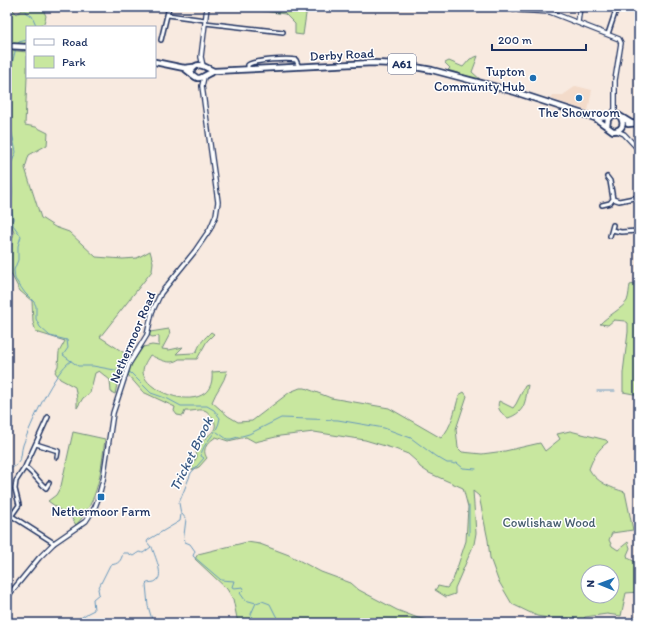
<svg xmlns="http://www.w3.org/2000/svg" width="646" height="630" viewBox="0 0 646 630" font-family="Itim,sans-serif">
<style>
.built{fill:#f3dbca}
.green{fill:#c8e79f;stroke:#728b7e;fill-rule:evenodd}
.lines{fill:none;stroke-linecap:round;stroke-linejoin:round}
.stream{stroke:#6697bc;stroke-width:1}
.minor-casing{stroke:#1b2f5e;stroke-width:6}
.tertiary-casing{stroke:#1b2f5e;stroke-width:6}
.trunk-casing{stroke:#1b2f5e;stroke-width:8}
.minor{stroke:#fff;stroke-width:3}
.tertiary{stroke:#fff;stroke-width:3.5}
.trunk{stroke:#fff;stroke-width:4.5}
.poi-dot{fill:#1f6fb2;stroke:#fff;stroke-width:1.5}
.labels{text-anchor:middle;stroke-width:3;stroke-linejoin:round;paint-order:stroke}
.shield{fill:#fff;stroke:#5f6d8e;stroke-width:1}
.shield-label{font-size:12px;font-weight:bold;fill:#1b2f5e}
.street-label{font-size:13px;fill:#1b2f5e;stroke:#fff}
.poi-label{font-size:13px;fill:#1b2f5e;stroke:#fff}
.park-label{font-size:13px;fill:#465d6e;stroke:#fff}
.water-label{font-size:14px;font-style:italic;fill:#3a5a85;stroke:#fff}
</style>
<rect width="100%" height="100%" fill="#f8eae0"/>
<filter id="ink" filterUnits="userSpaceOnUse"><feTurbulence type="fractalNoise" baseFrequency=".025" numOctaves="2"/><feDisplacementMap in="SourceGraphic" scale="8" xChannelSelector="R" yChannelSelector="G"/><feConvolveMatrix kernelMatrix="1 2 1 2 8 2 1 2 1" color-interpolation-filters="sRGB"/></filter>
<g filter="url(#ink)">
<path class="built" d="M 576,86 L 592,90 L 588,111 L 551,99 L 552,95 L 563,95 Z"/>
<path class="green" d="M 7,7 L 10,7 L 17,14 L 22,10 L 29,9 L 30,7 L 42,7 L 46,16 L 44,23 L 36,27 L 27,27 L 27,41 L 24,44 L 7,44 Z
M 236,7 L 307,7 L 303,35 L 295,34 L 295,24 L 285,14 Z
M 7,50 L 27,52 L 27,77 L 25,125 L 36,127 L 48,133 L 47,145 L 29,155 L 25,168 L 41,218 L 55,227 L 69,232 L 96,257 L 123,259 L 137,258 L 150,251 L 153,262 L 152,271 L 100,337 L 129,356 L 119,375 L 115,394 L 111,392 L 110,380 L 99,371 L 95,373 L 90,393 L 83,398 L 77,408 L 77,399 L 75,387 L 60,379 L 55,372 L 58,366 L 59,352 L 65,341 L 36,332 L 33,322 L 32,301 L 20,291 L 10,272 L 10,248 L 14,233 L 9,216 L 7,184 Z
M 478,56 L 472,72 L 482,81 L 448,70 L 450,68 L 445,63 L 449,61 L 463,67 L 470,59 Z
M 639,283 L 639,395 L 623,392 L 623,373 L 628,332 L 628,323 L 625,321 L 614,320 L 608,325 L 600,324 C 606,317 623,308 627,301 C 629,296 629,289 630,285 Z
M 169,329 L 170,334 L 162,349 L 169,350 L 183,347 L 176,354 L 193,353 L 197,351 C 200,342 205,338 211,332 L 214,334 L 207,341 L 197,359 L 179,359 C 170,366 159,359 150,355 C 147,360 143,365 143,372 C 145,395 216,417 212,372 L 227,371 C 224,383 216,391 212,402 L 228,416 L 238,422 L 252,421 L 290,392 L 300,388 L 305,388 L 331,398 L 389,408 L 441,438 C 452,427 455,409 459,395 L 464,392 L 467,396 L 456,429 L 458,448 L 462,452 L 482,454 L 505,451 L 540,443 L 545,451 L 560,439 L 557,434 L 570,431 L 606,440 L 608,442 C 598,449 593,458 589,469 C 596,482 611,488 625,492 L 633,530 L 612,533 L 609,540 L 612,546 L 618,550 L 628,542 L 630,548 L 627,555 L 628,558 L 639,564 L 639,592 L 626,593 L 621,616 L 607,614 L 585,617 L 581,623 L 579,623 L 574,618 L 548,618 L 537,616 L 512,604 L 498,580 L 490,558 L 488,540 L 479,496 L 473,491 L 476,533 L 474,544 L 455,588 L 455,594 L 446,597 L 435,590 L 438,586 L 447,588 L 453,580 L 466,541 L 468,507 L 463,488 L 429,473 L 420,467 L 416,461 L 408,454 L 395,449 L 365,440 L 314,432 L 280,436 L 255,442 L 246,437 L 228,441 L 216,437 C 208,442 201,449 207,458 L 199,467 L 192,470 L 190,468 L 197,457 L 196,451 C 199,448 201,444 203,441 C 211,432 221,429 211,416 C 209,413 207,411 204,410 C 199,409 191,412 185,411 L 183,416 L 177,415 L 174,411 L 175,407 L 143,392 L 128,375 L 130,366 L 143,347 L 152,345 L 159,346 L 159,336 L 152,337 L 149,335 L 150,332 ZM 588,572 L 612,572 L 612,596 L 588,596 Z
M 528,385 C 525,401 526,412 508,418 C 502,414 496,409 499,401 L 513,408 L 516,404 L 525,386 Z
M 73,432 L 105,439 C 101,471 99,500 76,525 L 67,511 L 63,512 L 48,501 L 56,495 L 61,486 Z
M 247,542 L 260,544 L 289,555 L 321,572 L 351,583 L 359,590 L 397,610 L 418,618 L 427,620 L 430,623 L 238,623 L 233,599 L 227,589 L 195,559 L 198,554 Z"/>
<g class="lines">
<path class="stream" d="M 23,7 L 26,13 L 32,16 L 36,25 L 35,27
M 17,45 L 19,42 L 27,40
M 7,109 L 10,71 L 16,48
M 7,118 L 9,120 L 16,152 L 11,164 L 12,193 L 11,209 L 13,217 L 13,225 L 21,236 L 18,246 L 18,260 L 14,270 L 15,279 L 25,293 L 34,302 L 36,306 L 36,319 L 40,327 L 50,336 L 67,340 L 68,348 L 63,355 L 78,366 L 93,366 L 131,373 L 151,393 L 168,399 L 181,406 L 207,406 L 214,410 L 220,418 C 218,435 202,442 201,456 L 204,458 L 191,473 L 179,503 L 181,514 L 180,521 L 148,540 L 147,542 L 151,547 L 143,553 L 139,552 L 133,556 L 128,553 L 123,553 C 121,561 119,564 110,565 L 98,589 L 99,594 L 93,599 L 94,610 L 88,613 L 79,619 L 79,623
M 7,134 L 13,139
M 597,391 L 615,391
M 217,432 L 227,439 L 231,439 L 249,434 L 281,418 L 338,420 L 384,428 L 411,438 L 435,456 L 447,463 L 452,463 L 454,464 L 457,463 L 463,468 L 476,469
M 7,480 L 9,477 L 9,470 C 12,467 17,466 19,463 C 22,457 21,451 23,445 C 30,426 54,371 71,361
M 182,514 L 186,519 L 184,535 L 185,542 L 190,544 L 195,551 L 193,556 L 221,580 L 234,581 L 232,587 L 234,588 L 243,587 L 244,589 L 240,593 L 245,600 L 256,603 L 262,601 L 270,604 L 276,616 L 283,623
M 469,535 L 469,506
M 152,547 C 154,555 165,576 156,581 C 154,583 150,582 147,583 L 146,584 L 148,606 L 153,623
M 253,623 L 251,614 L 256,603"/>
<g class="minor-casing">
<path id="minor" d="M 168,15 L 205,20
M 205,23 L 283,32
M 608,34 L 617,7
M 161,40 L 169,7
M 248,69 L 248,65 C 254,60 288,58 296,60 L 299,67
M 613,199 L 619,201 L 639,197
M 602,205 L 610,203 L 613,199 L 610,181 L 607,177
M 612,230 L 621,232 L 639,231
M 610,236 L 613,225
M 36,444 L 58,451 L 57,457
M 25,467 C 33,473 38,481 46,488 L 49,483
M 7,513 L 54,543
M 12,515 L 19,505 L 15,489 L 16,481 L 25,467 L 48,417"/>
</g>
<g class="tertiary-casing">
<path id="tertiary" d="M 507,7 L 517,10 L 550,12 L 619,39 L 621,43 L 615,80 L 615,109 L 611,116
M 578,22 L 580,7
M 203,66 L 201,57 L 207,7
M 617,131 L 624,134 L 639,150
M 7,597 L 39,558 L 54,543 L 86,521 L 95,507 L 98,499 L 103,480 L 113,413 L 129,364 L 147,335 L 152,312 L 161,293 L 195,251 L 210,229 L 216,215 L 218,202 L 202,86 L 204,77"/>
</g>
<g class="trunk-casing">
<path id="trunk" d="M 7,46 L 27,47
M 155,62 L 184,68 L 193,67
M 184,68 C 202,82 194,80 214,71 L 373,63 L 398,64 L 432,70 L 515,92 L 595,118 L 613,131 C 621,131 625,125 621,118
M 192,70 C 198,60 206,68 214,71
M 595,118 L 609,117
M 628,124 L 639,123
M 607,126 L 608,119 L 613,115 L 618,115 L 631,123"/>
</g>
<use href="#minor" class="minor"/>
<use href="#tertiary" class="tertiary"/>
<use href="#trunk" class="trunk"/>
</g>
</g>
<g class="poi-dot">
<circle cx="533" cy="78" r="4"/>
<circle cx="579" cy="98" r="4"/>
<rect x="97" y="493" width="8" height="8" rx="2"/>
</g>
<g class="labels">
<rect class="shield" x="388" y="54" width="28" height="20" rx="3"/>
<g class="shield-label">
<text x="402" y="68">A61</text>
</g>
<g class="street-label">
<text transform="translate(342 54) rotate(-3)" y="5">Derby Road</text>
<text transform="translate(132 337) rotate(-67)" y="5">Nethermoor Road</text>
</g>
<g class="poi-label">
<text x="525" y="76" text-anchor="end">Tupton<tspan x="525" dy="15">Community Hub</tspan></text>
<text x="579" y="117">The Showroom</text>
<text x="101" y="516">Nethermoor Farm</text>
</g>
<g class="park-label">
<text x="549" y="527">Cowlishaw Wood</text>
</g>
<g class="water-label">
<text transform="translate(191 454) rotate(-64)" y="5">Tricket Brook</text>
</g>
</g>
<rect width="646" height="630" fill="none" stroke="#fff" stroke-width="24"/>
<rect x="12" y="12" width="622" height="606" fill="none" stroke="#1b2f5e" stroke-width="1.5" filter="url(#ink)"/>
<rect x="26" y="26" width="130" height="52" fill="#ffffff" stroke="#a4acbf"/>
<rect x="34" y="39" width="20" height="6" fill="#ffffff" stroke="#a4acbf"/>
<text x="62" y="46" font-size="12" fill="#1b2f5e">Road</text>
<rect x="34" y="56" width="20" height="12" fill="#c8e79f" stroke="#a4acbf"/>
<text x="62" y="66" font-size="12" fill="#1b2f5e">Park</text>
<g transform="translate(600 584) rotate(271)"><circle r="19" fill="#ffffff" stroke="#a4acbf"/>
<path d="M0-3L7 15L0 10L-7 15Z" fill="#1f6fb2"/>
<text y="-6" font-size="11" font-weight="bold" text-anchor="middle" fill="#1b2f5e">N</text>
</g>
<path d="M492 44v6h94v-6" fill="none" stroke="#1b2f5e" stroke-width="2"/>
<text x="498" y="44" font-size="12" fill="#1b2f5e" stroke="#ffffff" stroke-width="3" paint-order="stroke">200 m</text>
</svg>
